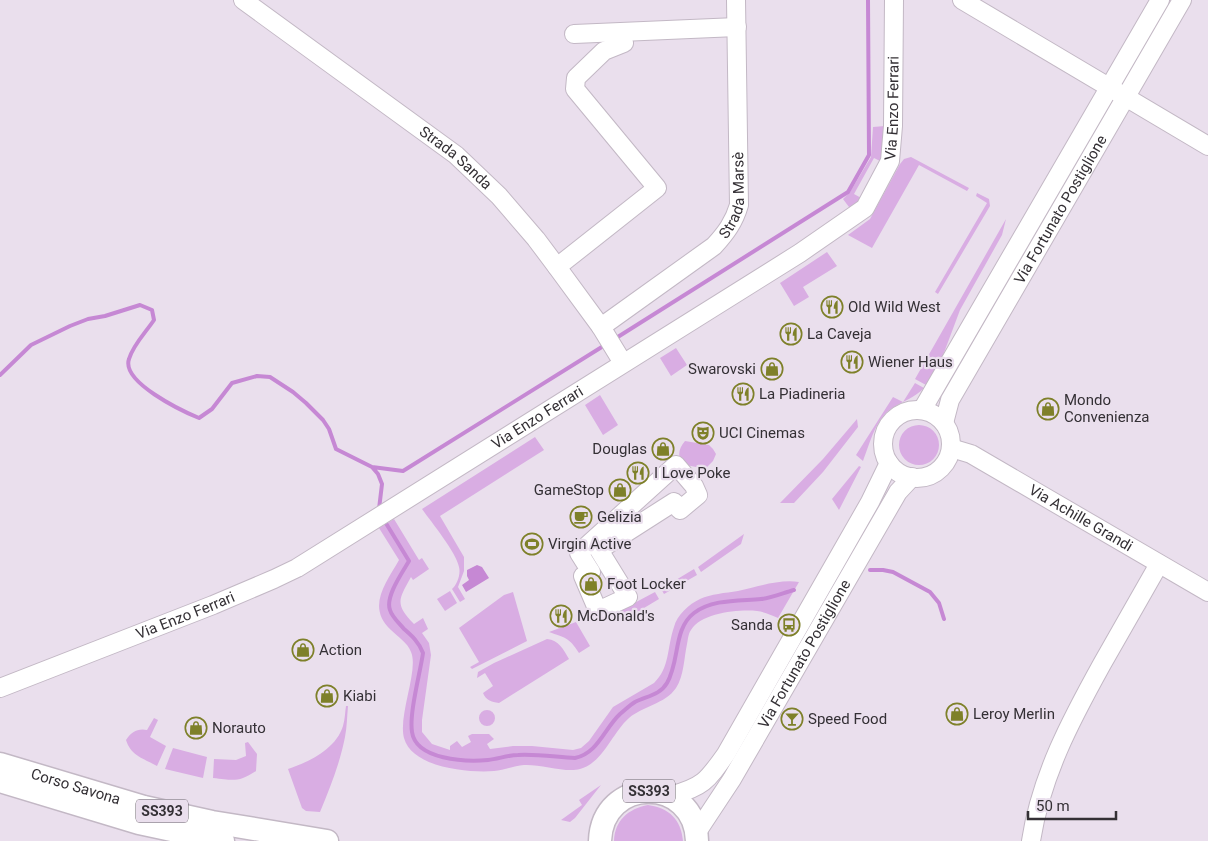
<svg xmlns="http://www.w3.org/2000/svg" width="1208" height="841" viewBox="0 0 1208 841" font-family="Roboto,sans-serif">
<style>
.green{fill:#d9ade3}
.water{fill:#c688d4}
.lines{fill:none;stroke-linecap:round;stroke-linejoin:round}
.stream{stroke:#c688d4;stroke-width:4}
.minor-casing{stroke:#c3b8c5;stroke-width:20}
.major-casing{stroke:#c3b8c5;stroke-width:25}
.minor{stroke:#fff;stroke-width:18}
.major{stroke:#fff;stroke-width:22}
.labels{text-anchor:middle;stroke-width:4.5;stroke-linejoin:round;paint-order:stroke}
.shield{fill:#eadfed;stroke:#6b646c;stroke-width:1}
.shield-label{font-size:14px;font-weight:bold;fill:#343035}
.street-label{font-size:15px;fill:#343035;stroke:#eadfed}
.poi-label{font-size:15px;fill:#343035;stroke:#eadfed;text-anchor:start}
</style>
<rect width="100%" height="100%" fill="#eadfed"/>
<path class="green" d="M 885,126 L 882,162 L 874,158 L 854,194 L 863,199 L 852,211 L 843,199 L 850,192 L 871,157 L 873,127 Z
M 911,157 L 969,188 L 967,191 L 919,165 L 872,248 L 848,235 L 870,219 L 900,164 L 904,159 Z
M 977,193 L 989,199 L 990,206 L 938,294 L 935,292 L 987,203 L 976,196 Z
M 1006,219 L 1002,235 L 960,310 L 942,358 L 926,385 L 915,379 Z
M 827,252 L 837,266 L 803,287 L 809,297 L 794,306 L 780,283 Z
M 676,348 L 687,365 L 671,376 L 660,358 Z
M 915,383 L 924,388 C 915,397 904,401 894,407 C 876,417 870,443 863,461 L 856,455 L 893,397 L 903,402 Z
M 600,395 L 618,425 L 603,435 L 585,405 Z
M 857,419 L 858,427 L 823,472 L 794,503 L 780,503 L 823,459 Z
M899 445a20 20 0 1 1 40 0a20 20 0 1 1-40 0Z
M 535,437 L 544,450 L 440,516 L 464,557 L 464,571 L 458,587 L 465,599 L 460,602 L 452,589 C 457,585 461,574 459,567 C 456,552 432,523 422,509 Z
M 685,441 L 709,445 L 713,449 L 716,454 L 713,461 L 707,467 L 701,468 L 686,465 L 680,460 C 678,452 680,447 685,441 Z
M 859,466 L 861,467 L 839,510 L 832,499 Z
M 394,519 L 419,560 L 422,558 L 429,569 L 413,580 L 411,577 C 399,599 394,604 414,624 L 423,618 L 428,629 L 422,633 L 429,643 L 431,655 L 422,720 L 422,732 L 432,744 L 450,750 L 450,746 L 457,741 L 462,747 L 471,742 L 468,736 L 472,734 L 489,734 L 494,739 L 487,744 L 490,749 L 513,746 L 532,746 L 573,750 L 581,748 L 589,741 L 613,707 L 654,683 C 670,668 667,647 674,627 C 677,615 689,604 700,599 C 711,594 725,593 738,591 C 757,587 779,579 799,582 L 778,618 C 771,615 765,612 757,611 C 739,609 701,613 691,630 C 688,634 688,640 687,644 C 684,658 684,676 676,688 C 665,704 643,706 629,718 C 612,733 603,763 580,769 C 566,773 540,764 524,765 C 514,766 504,770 494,771 C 469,773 412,768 404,738 C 398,715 419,670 411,652 C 408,643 397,636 391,630 C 366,607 386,583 399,560 L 379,528 Z
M 744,534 L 741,544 L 701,572 L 698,567 Z
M 694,569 L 697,575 L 664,594 L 661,589 Z
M 450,591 L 457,603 L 445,611 L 437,599 Z
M 513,592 L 527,641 L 472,669 L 470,667 L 479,662 L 459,628 L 504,595 Z
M 655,592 L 659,599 L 624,620 L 608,617 Z
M 576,622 L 590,646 L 579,653 C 569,637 565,638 549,632 Z
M 547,639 C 559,640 563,649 569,659 L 499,703 C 491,702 486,700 483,693 L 493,686 L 485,673 L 477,678 L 478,672 L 494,663 Z
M 346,706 L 348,706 C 347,716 347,727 345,737 C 340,763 330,788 320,812 L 306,811 L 302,808 L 288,769 C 309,762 336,749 343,726 C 345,719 345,712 346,706 Z
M479 718a8 8 0 1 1 16 0a8 8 0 1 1-16 0Z
M 154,718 L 158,720 L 150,737 L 166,746 L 157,766 C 143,758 131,756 126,740 C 131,732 138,728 147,730 Z
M 248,742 L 257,754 L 256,771 C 238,783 233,780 213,778 L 214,759 L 236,760 L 246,756 L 245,743 Z
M 173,748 L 207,757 L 203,778 L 165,769 Z
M 601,785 L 575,818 L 570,822 L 561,820 L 582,805 L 579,800 Z
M 648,805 C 669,808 681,819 683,841 L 614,841 C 615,820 628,809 648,805 Z"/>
<path class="water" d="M 477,565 L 482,567 L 489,578 L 466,592 L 462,585 L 469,580 L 467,576 L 467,570 Z"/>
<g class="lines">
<path class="stream" d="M 613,340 L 848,192 L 869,155 L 868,0
M 0,375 L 31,345 L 70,326 L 88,319 L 105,316 L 140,305 L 152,310 L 154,320 C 146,332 133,345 129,359 C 121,382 182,411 199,418 L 212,409 L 232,383 L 257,376 L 270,377 L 293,392 L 306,403 L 323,420 L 329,429 L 336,449 L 372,467 L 378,474 L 382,484 L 379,509
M 372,467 L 403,471 L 605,345
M 384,520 L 409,561 C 402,573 385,597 390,610 C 392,617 399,623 404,629 C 412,636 419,642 423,653 C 420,674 409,713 412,732 C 416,760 466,762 488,760 C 498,759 508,755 518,755 C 537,754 556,757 575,758 C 598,753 604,729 620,714 C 625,710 630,705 635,702 C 647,696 660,695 667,683 C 680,661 673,629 694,613 C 712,599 739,601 761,599 C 772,598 783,593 794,590
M 870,570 L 883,570 L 893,572 L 930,592 L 939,603 L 944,619"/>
<g class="minor-casing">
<g id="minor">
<path id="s1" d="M 243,0 L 456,155 L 499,196 L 536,239 L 557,267 L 601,327 L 623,363"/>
<path d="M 962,0 L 1208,146"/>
<path d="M 574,34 L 737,27"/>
<path d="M 557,267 L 657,188 L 575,89 L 576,78 L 604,51 L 624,43"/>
<path id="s2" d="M 601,327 L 714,246 C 726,233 734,222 739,205 L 736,0"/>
<path d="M 922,410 L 1160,0"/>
<circle cx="917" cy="444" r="34"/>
<path id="s3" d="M 944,423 L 950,400 L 1182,0"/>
<path id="s4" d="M 951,448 L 971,454 L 1208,592"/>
<path d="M 676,465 L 694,486 L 698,495 L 680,510 L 674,502 L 599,550 L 628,597 L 598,611 L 583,576 L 591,572 L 579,553 Z"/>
<path id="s5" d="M 0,688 L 213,605 L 274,579 L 297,568 L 800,253 L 865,208 L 890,161 L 893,126 L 894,0"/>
<path d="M 670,796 C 703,787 707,781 726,754 L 870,502 L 889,463"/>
<path id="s6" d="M 697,832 L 732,779 L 898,492 L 912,477"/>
<path d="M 1031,841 C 1041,776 1071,720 1102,664 C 1121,631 1140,597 1159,564"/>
</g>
</g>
<g class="major-casing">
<g id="major">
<path id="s7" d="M 0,764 L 144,807 L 212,822 L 327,841"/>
<path d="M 0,781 L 139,823 L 223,841"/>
<path d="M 600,841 C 602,776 695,775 697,841"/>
</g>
</g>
<use href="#minor" class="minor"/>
<use href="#major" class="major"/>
</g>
<defs>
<g id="restaurant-ring" transform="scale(1.125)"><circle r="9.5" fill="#eadfed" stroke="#7e8029" stroke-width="1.5"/><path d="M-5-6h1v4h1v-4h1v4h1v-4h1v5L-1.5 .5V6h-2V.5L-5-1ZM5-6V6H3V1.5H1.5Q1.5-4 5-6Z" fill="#7e8029"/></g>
<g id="shop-ring" transform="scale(1.125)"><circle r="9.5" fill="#eadfed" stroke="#7e8029" stroke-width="1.5"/><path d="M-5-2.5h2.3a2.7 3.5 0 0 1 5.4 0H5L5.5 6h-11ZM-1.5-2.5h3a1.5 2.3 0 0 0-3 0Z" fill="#7e8029"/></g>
<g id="theatre-ring" transform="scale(1.125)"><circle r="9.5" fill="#eadfed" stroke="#7e8029" stroke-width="1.5"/><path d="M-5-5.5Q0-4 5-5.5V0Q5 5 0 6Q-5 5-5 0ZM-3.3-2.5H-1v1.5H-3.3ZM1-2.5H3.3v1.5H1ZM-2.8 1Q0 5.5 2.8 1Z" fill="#7e8029"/></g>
<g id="cafe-ring" transform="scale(1.125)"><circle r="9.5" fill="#eadfed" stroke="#7e8029" stroke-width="1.5"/><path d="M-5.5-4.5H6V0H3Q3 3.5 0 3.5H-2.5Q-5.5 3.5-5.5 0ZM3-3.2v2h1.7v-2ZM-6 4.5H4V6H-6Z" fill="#7e8029"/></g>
<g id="stadium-ring" transform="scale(1.125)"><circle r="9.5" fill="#eadfed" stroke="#7e8029" stroke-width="1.5"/><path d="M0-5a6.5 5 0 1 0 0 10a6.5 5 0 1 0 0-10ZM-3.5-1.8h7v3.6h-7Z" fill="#7e8029"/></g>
<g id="bus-ring" transform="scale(1.125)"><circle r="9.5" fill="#eadfed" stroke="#7e8029" stroke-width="1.5"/><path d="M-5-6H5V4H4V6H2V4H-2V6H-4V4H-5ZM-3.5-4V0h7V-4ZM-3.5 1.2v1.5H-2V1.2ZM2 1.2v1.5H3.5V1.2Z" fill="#7e8029"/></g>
<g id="bar-ring" transform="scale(1.125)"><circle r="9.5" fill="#eadfed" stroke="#7e8029" stroke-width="1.5"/><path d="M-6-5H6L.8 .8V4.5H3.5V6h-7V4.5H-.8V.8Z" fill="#7e8029"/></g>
</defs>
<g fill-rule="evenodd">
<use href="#restaurant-ring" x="832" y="307"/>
<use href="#restaurant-ring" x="791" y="334"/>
<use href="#restaurant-ring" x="852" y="362"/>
<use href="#shop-ring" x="772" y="369"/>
<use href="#restaurant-ring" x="743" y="394"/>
<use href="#shop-ring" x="1048" y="409"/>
<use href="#theatre-ring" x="703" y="433"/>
<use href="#shop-ring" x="663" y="449"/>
<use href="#restaurant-ring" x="638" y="473"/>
<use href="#shop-ring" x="620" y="490"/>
<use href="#cafe-ring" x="581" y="517"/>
<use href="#stadium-ring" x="532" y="544"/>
<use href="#shop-ring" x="591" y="584"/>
<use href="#restaurant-ring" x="561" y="616"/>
<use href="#bus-ring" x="789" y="625"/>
<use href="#shop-ring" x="303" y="650"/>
<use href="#shop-ring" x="327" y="696"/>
<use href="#shop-ring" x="957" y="714"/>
<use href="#bar-ring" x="792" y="719"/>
<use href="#shop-ring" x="196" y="728"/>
</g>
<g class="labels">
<g class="shield">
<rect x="623" y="779.5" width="52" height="23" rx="4"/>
<rect x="136" y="799.5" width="52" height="23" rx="4"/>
</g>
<g class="shield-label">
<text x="649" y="796">SS393</text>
<text x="162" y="816">SS393</text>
</g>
<g class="street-label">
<text dy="5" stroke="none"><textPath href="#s5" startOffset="1099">Via Enzo Ferrari</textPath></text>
<text dy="5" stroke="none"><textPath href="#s1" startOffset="265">Strada Sanda</textPath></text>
<text dy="5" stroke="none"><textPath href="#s2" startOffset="196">Strada Marsè</textPath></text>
<text dy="5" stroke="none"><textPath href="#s3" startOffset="244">Via Fortunato Postiglione</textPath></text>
<text dy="5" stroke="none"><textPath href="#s5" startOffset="604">Via Enzo Ferrari</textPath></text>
<text dy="5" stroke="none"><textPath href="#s4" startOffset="148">Via Achille Grandi</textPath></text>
<text dy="5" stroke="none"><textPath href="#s5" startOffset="199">Via Enzo Ferrari</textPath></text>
<text dy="5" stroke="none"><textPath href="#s6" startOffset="208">Via Fortunato Postiglione</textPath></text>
<text dy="5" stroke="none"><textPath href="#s7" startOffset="79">Corso Savona</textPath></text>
</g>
<g class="poi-label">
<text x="848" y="312">Old Wild West</text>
<text x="807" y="339">La Caveja</text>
<text x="868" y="367">Wiener Haus</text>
<text x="756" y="374" text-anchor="end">Swarovski</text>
<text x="759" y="399">La Piadineria</text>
<text x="1064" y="405">Mondo<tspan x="1064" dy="17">Convenienza</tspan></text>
<text x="719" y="438">UCI Cinemas</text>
<text x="647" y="454" text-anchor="end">Douglas</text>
<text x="654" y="478">I Love Poke</text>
<text x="604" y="495" text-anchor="end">GameStop</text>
<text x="597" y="522">Gelizia</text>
<text x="548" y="549">Virgin Active</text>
<text x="607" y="589">Foot Locker</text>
<text x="577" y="621">McDonald's</text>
<text x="773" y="630" text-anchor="end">Sanda</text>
<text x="319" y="655">Action</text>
<text x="343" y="701">Kiabi</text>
<text x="973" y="719">Leroy Merlin</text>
<text x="808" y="724">Speed Food</text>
<text x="212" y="733">Norauto</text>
</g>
</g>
<path d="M1028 811v8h88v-8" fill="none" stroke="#343035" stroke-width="2.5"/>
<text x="1036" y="811" font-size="15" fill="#343035" stroke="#eadfed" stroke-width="4" paint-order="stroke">50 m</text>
</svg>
